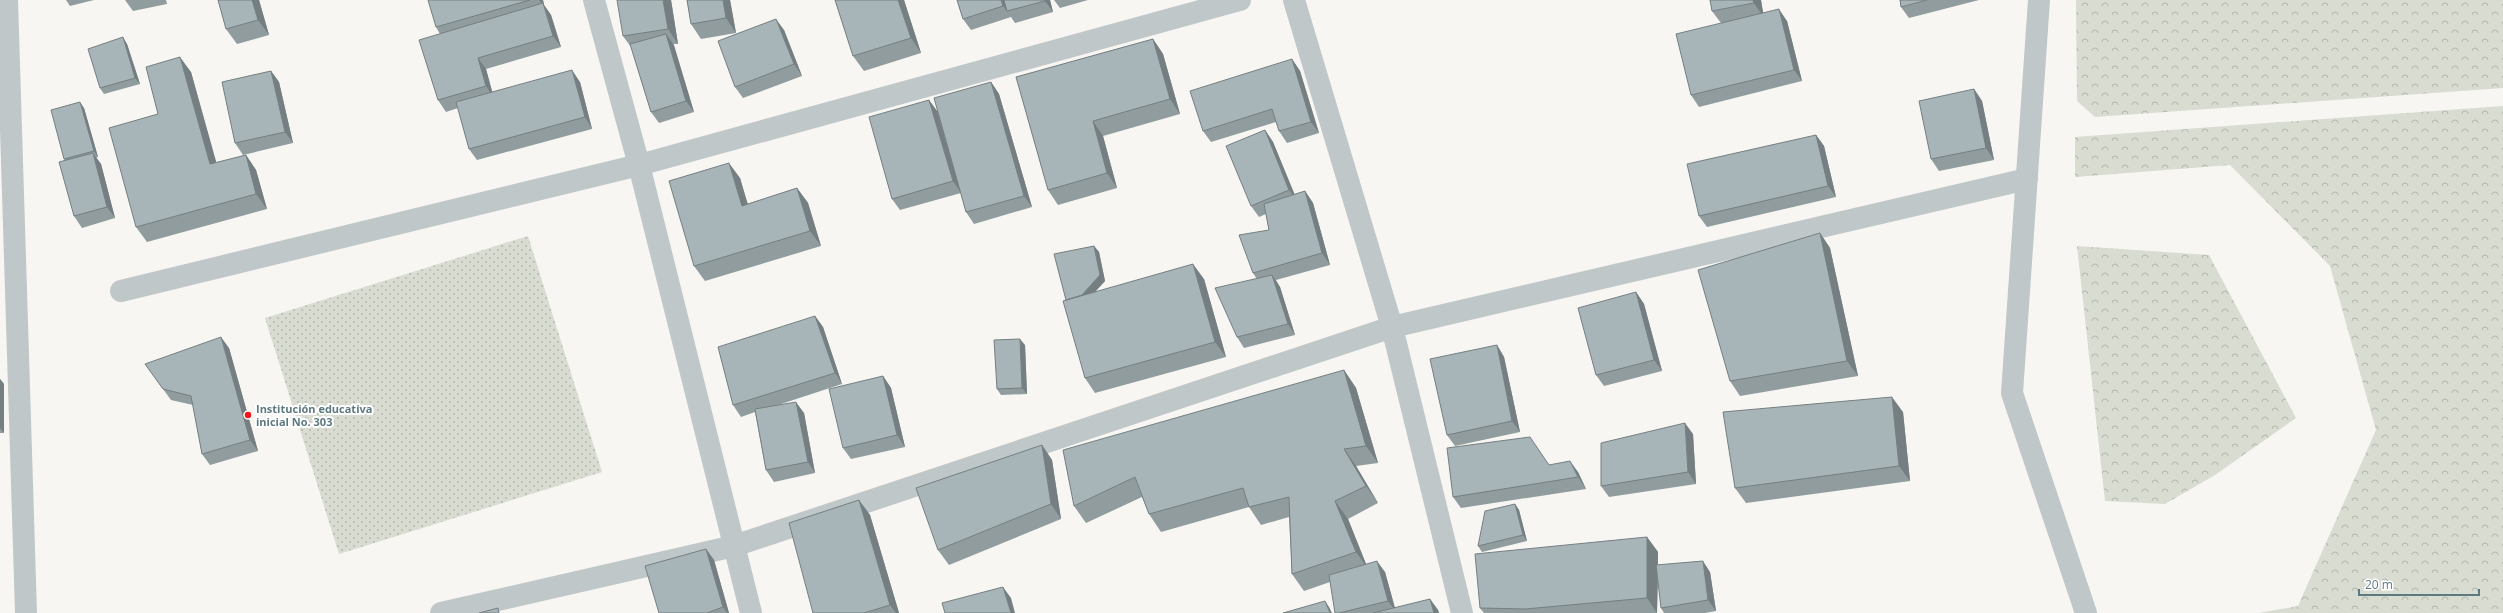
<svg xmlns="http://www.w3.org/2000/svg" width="2503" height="613" viewBox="0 0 2503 613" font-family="'Open Sans',sans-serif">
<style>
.grass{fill:url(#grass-dots)}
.forest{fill:url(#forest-crowns)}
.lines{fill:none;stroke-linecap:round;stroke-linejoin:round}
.minor{stroke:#c0c7c9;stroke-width:22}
.wall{fill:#909c9e}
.shaded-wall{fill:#757f81}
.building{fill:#a7b5b8;stroke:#757f81}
.poi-dot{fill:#f51418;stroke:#fff;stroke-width:1.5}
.labels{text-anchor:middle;stroke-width:4;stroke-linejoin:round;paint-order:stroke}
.poi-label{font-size:11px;font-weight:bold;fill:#5e7a81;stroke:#fff;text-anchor:start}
</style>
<defs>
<pattern id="grass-dots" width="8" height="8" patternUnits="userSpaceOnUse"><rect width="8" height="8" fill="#d8dcd1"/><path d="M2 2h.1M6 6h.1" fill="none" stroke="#b2b7af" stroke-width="1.8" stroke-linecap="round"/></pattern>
<pattern id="forest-crowns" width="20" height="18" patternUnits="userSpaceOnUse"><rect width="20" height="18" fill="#d8dcd1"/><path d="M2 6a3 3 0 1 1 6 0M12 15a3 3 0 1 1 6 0" fill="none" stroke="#b2b7af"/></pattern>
</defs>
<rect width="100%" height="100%" fill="#f7f6f2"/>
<path class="grass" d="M 528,236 L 602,472 L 339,554 L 265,318 Z"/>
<path class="forest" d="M 2076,0 L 2503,0 L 2503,88 L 2095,117 L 2077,101 Z
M 2503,106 L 2503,613 L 2259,613 L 2298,606 L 2376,430 L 2330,266 L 2230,165 L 2075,177 L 2075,137 Z
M 2077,246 L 2209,255 L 2296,418 L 2215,475 L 2165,504 L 2105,501 Z"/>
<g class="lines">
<path class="minor" d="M 7,0 L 26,613
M 594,0 L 639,165 L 751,613
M 1294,0 L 1392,327 L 1462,613
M 2039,0 L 2012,393 L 2086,613
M 121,291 L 639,165 L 1240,0
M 441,613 L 734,546 L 1392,327 L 2027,179"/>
</g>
<path class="wall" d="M 66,0 L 94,0 L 70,6 Z
M 125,0 L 166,0 L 167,4 L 133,11 Z
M 218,0 L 259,0 L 269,35 L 237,44 L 226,29 Z
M 428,0 L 543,0 L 544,5 L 551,15 L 561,47 L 486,69 L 492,92 L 580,82 L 592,129 L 477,160 L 469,149 L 458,108 L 446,112 L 438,100 L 440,34 L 436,27 Z
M 671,0 L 678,44 L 673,44 L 694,112 L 659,123 L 651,112 L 631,47 L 623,36 Z
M 687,0 L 730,0 L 736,33 L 701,39 L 691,24 Z
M 835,0 L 904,0 L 921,53 L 864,71 L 853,56 Z
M 957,0 L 1050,0 L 1053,12 L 1015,23 L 1011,17 L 971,30 L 963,19 Z
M 1054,0 L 1088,0 L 1060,8 Z
M 1710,0 L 1761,0 L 1763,13 L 1787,21 L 1802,81 L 1699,107 L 1691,95 L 1721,23 L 1712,11 Z
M 1900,0 L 1979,0 L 1909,18 L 1901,7 Z
M 784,30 L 802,76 L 743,98 L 735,87 Z
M 1153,39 L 1163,54 L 1180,114 L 1103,136 L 1117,188 L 1058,205 L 1048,190 L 1016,77 Z
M 127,44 L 140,84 L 104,94 L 100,88 Z
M 1292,59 L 1300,71 L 1319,133 L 1287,143 L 1279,131 L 1276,122 L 1211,142 L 1203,131 Z
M 271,71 L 279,82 L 293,143 L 243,155 L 235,143 Z
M 191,72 L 216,163 L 246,155 L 256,170 L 267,209 L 147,242 L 136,227 L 158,114 Z
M 991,82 L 999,94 L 1032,207 L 974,224 L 966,212 L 961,193 L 900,210 L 892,199 L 929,100 L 937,111 Z
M 1974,89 L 1982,101 L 1994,160 L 1939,171 L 1931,159 Z
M 84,108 L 98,157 L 96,158 L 101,164 L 115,218 L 82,228 L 74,216 L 65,161 L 64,159 Z
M 1265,130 L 1273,142 L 1295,195 L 1305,191 L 1313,203 L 1330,265 L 1276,280 L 1280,287 L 1295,335 L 1244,348 L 1237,337 L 1257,279 L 1253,273 L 1269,230 L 1266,214 L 1259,217 L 1251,206 Z
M 1816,135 L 1824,146 L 1836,197 L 1707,227 L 1699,216 Z
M 740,178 L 747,204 L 797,188 L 808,203 L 821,246 L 705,281 L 694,266 Z
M 1820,233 L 1830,248 L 1858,376 L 1740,396 L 1730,381 Z
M 1094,246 L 1099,252 L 1105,281 L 1095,292 L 1204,279 L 1226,357 L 1095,393 L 1085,378 L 1066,300 Z
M 1636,292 L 1644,304 L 1662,371 L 1604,386 L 1596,375 Z
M 815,316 L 823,327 L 842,384 L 778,405 L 804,413 L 815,473 L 774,482 L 766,470 L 755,412 L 741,417 L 733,405 Z
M 1025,345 L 1027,394 L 1001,395 L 997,389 Z
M 1497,345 L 1504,357 L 1520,432 L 1455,446 L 1447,435 Z
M 229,348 L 258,451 L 210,465 L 202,454 L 193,405 L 171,400 L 145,364 Z
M 1344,370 L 1356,388 L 1378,463 L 1356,466 L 1378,503 L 1348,519 L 1366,564 L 1385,572 L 1395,608 L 1430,599 L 1438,610 L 1439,613 L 1335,613 L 1330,582 L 1304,591 L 1292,574 L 1289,517 L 1261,525 L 1249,507 L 1161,532 L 1149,514 L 1142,497 L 1086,523 L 1074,506 Z
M 883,376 L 891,388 L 905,447 L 851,459 L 843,448 Z
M 0,379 L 4,384 L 4,433 L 0,433 Z
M 1903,412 L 1910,481 L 1746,503 L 1735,488 Z
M 1693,434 L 1696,484 L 1609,497 L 1601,486 Z
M 1042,445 L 1052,460 L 1061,519 L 949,565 L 938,550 Z
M 1549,465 L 1578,472 L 1586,489 L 1461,508 L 1453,497 Z
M 859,500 L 870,515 L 899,613 L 813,613 Z
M 1515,504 L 1519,510 L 1527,541 L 1482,552 L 1478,546 Z
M 1647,537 L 1658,552 L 1658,565 L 1710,572 L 1716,611 L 1705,613 L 1664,613 L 1661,608 L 1658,579 L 1657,613 L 1484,613 L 1480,608 Z
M 706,549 L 714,560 L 729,613 L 659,613 Z"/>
<path class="shaded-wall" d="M 252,0 L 259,0 L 269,35 L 258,20 Z
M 539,0 L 543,0 L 544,5 L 551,15 L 561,47 L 553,36 L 545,8 Z
M 663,0 L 671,0 L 678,44 L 668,29 Z
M 723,0 L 730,0 L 736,33 L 726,18 Z
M 898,0 L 904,0 L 921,53 L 911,38 Z
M 1001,0 L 1006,0 L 1007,11 L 1003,6 Z
M 1045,0 L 1050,0 L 1053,12 L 1045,1 Z
M 1753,0 L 1761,0 L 1764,18 L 1754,3 Z
M 1779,9 L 1787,21 L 1802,81 L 1794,70 Z
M 776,19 L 784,30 L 802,76 L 794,64 Z
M 666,34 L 674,45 L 694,112 L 686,101 Z
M 123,37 L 127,44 L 140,84 L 135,78 Z
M 1153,39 L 1163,54 L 1180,114 L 1170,99 Z
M 180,57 L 191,72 L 221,179 L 210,164 Z
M 478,58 L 486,69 L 494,98 L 486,86 Z
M 1292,59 L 1300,71 L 1319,133 L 1311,122 Z
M 572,70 L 580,82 L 592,129 L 585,117 Z
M 271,71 L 279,82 L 293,143 L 285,132 Z
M 991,82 L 999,94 L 1032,207 L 1024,196 Z
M 1974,89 L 1982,101 L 1994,160 L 1986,148 Z
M 929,100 L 937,111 L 961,193 L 953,181 Z
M 80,102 L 84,108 L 98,157 L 94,151 Z
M 1093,121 L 1103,136 L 1117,188 L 1107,173 Z
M 1265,130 L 1273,142 L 1297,201 L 1289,190 Z
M 1816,135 L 1824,146 L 1836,197 L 1828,186 Z
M 93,153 L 101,164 L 115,218 L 107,207 Z
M 246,155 L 256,170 L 267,209 L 256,194 Z
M 729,163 L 740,178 L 753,221 L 742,206 Z
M 797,188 L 808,203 L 821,246 L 810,231 Z
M 1305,191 L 1313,203 L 1330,265 L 1322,253 Z
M 1820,233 L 1830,248 L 1858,376 L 1847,361 Z
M 1094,246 L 1099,252 L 1105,281 L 1073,316 Z
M 1193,264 L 1204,279 L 1226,357 L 1215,342 Z
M 1272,275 L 1280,287 L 1295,335 L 1288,324 Z
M 1636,292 L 1644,304 L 1662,371 L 1654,360 Z
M 815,316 L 823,327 L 842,384 L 835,373 Z
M 221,337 L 229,348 L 258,451 L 250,440 Z
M 1020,339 L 1025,345 L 1027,394 L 1022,388 Z
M 1497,345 L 1504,357 L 1520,432 L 1512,421 Z
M 1344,370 L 1356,388 L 1378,463 L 1366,446 Z
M 883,376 L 891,388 L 905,447 L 897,435 Z
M 0,379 L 4,384 L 4,433 L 0,428 Z
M 1892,397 L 1903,412 L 1910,481 L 1899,466 Z
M 796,402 L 804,413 L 815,473 L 808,462 Z
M 1685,423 L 1693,434 L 1696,484 L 1688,472 Z
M 1042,445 L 1052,460 L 1061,519 L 1051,504 Z
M 1344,449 L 1356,466 L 1378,503 L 1366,486 Z
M 1570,461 L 1578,472 L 1586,489 L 1578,477 Z
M 859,500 L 870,515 L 899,613 L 896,613 L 890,605 Z
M 1335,501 L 1348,519 L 1368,569 L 1356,552 Z
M 1515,504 L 1519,510 L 1527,541 L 1523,535 Z
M 1647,537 L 1658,552 L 1657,613 L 1647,598 Z
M 706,549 L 714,560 L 729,613 L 727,613 L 723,607 Z
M 1377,561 L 1385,572 L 1396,612 L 1388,601 Z
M 1703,561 L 1710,572 L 1716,611 L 1708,600 Z
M 1003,587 L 1011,598 L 1015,613 L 1011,613 Z
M 1430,599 L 1438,610 L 1439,613 L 1434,613 Z
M 1325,601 L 1329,607 L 1332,613 L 1330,613 Z"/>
<path class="building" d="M 218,0 L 252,0 L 258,20 L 226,29 Z
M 428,0 L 530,0 L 436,27 Z
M 617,0 L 663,0 L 668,29 L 623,36 Z
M 687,0 L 723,0 L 726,18 L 691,24 Z
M 835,0 L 898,0 L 911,38 L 853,56 Z
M 957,0 L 1001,0 L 1003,6 L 963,19 Z
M 1004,0 L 1045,0 L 1045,1 L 1007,11 Z
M 1710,0 L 1753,0 L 1754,3 L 1712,11 Z
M 1900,0 L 1927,0 L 1901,7 Z
M 543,3 L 553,36 L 478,58 L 486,86 L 438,100 L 419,40 Z
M 1779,9 L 1794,70 L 1691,95 L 1676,34 Z
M 776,19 L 794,64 L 735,87 L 718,41 Z
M 666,34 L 686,101 L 651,112 L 630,44 Z
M 123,37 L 135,78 L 100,88 L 88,49 Z
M 1153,39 L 1170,99 L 1093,121 L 1107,173 L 1048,190 L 1016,77 Z
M 180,57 L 210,164 L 246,155 L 256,194 L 136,227 L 109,128 L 158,114 L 146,67 Z
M 1292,59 L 1311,122 L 1279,131 L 1272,109 L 1203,131 L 1190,91 Z
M 572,70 L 585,117 L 469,149 L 456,102 Z
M 271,71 L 285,132 L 235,143 L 222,82 Z
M 991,82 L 1024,196 L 966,212 L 934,98 Z
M 1974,89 L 1986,148 L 1931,159 L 1919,101 Z
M 929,100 L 953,181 L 892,199 L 869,117 Z
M 80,102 L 94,151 L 64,159 L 51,110 Z
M 1265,130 L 1289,190 L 1251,206 L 1226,146 Z
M 1816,135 L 1828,186 L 1699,216 L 1687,164 Z
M 93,153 L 107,207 L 74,216 L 59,162 Z
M 729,163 L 742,206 L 797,188 L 810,231 L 694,266 L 669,181 Z
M 1305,191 L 1322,253 L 1253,273 L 1239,235 L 1269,230 L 1264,204 Z
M 1820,233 L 1847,361 L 1730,381 L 1698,270 Z
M 1094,246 L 1100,275 L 1082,295 L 1066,300 L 1054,254 Z
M 1193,264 L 1215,342 L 1085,378 L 1063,301 Z
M 1272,275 L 1288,324 L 1237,337 L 1215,288 Z
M 1636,292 L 1654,360 L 1596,375 L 1578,308 Z
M 815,316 L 835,373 L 733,405 L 718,347 Z
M 221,337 L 250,440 L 202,454 L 191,396 L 163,389 L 145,364 Z
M 1020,339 L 1022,388 L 997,389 L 994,340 Z
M 1497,345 L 1512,421 L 1447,435 L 1430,359 Z
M 1344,370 L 1366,446 L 1344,449 L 1366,486 L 1335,501 L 1356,552 L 1292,574 L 1289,497 L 1249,507 L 1243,488 L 1149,514 L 1135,477 L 1074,506 L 1063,450 Z
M 883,376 L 897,435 L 843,448 L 829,389 Z
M 1892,397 L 1899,466 L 1735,488 L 1723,412 Z
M 796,402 L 808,462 L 766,470 L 755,409 Z
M 1685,423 L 1688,472 L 1601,486 L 1601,443 Z
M 1530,437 L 1549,465 L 1570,461 L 1578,477 L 1453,497 L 1447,448 Z
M 1042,445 L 1051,504 L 938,550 L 916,488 Z
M 859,500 L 890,605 L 864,613 L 813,613 L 789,523 Z
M 1515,504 L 1523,535 L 1478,546 L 1485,511 Z
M 1647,537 L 1647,598 L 1525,609 L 1480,608 L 1475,554 Z
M 706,549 L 723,607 L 707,613 L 659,613 L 645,566 Z
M 1377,561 L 1388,601 L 1339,613 L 1335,613 L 1329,575 Z
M 1703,561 L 1708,600 L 1661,608 L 1656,565 Z
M 1003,587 L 1011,613 L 945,613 L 942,603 Z
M 1430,599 L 1434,613 L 1373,613 Z
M 1325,601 L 1330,613 L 1283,613 Z
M 498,608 L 499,613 L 479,613 Z"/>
<circle class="poi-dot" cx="248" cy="415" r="4"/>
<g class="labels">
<g class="poi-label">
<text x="256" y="413">Institución educativa<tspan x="256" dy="13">inicial No. 303</tspan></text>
</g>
</g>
<path d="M2359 589v6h120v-6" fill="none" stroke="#5e7a81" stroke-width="2"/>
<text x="2365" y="589" font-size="12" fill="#5e7a81" stroke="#ffffff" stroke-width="3" paint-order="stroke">20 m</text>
</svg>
